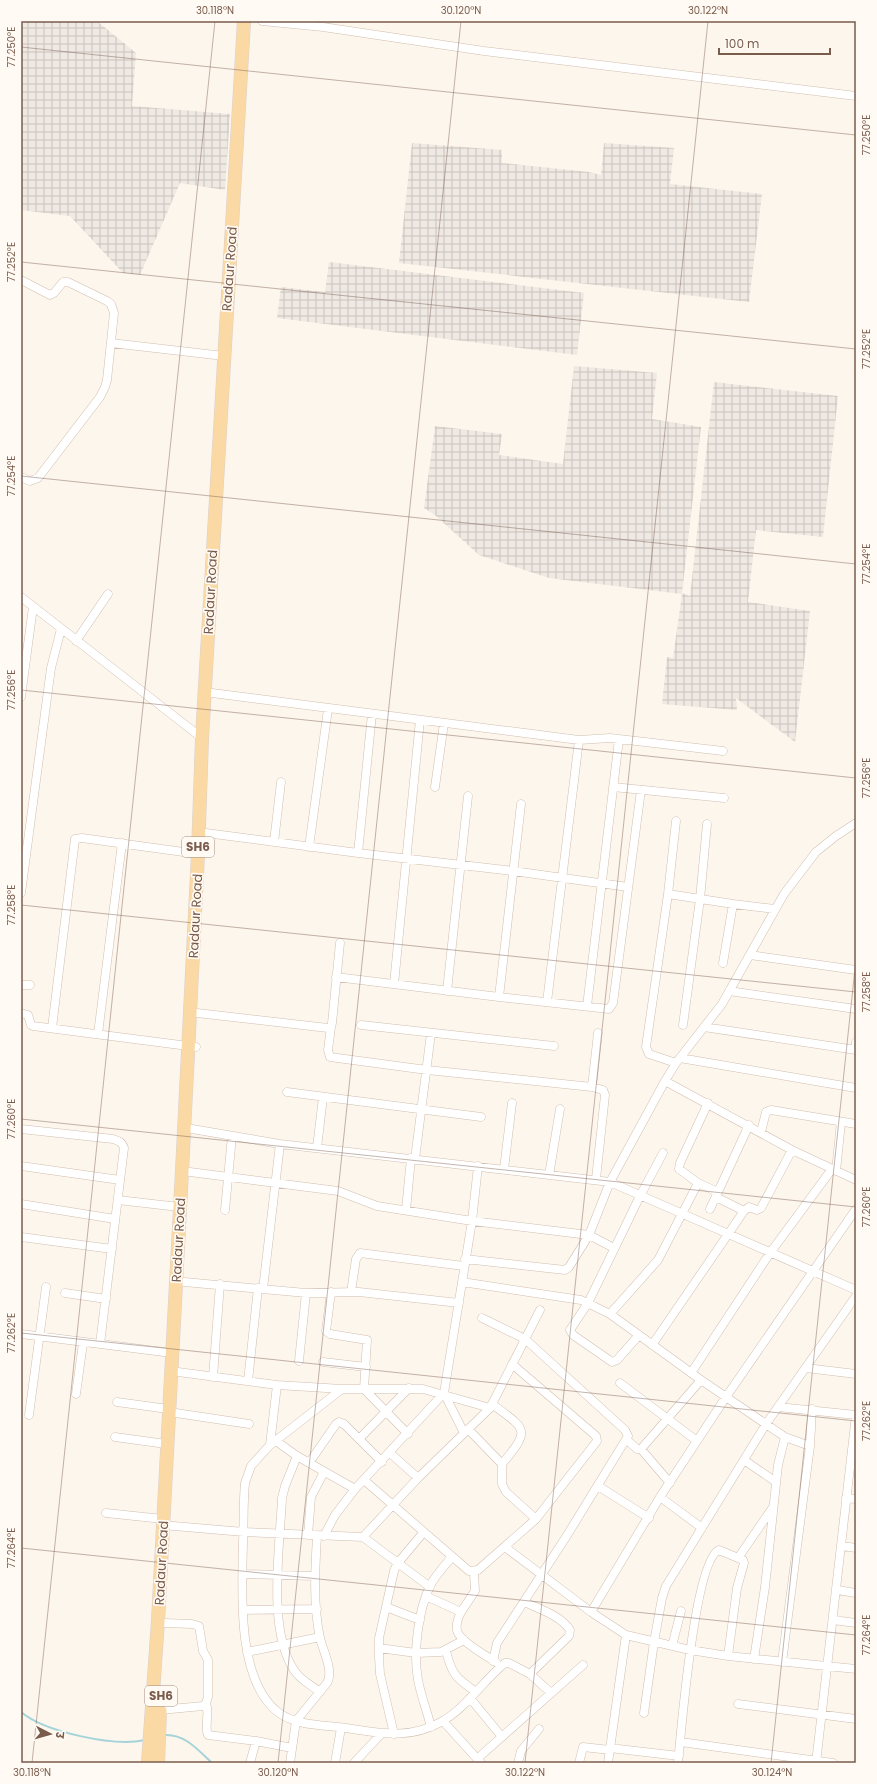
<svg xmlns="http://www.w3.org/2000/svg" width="877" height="1784" viewBox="0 0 877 1784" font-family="Poppins,'Noto Sans Devanagari',sans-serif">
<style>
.industrial{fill:url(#industrial-grid)}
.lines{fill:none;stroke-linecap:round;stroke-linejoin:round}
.stream{stroke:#a5d3da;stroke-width:2}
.street-casing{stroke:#d1beb0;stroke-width:9}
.primary-casing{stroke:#dad1cd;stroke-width:14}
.street{stroke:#fff;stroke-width:8}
.primary{stroke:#fbd9a5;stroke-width:13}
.ticks{fill:none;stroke:#7a5c4d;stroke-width:1;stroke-opacity:0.45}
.labels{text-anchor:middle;stroke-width:3.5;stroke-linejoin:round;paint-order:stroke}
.shield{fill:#fffaf3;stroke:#a28b7f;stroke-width:1}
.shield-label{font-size:12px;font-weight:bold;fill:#7a5c4d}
.street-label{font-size:13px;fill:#7a5c4d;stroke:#fffaf3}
.neatline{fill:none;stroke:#7a5c4d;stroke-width:1.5}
.ticks-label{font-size:10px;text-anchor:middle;fill:#7a5c4d}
</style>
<defs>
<pattern id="industrial-grid" width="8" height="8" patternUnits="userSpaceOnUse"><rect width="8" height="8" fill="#efe9e4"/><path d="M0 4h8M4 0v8" fill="none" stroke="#c7c0bb"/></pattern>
</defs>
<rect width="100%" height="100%" fill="#fdf6ec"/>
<path class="industrial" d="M 21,21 L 97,21 L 136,53 L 132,106 L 230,114 L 225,190 L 180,183 L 140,275 L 123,273 L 70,216 L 21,210 Z
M 412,143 L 502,150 L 502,163 L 589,172 L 601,175 L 604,143 L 674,148 L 670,184 L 762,194 L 749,302 L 399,263 Z
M 329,262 L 584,293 L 577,355 L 277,318 L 281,287 L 325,292 Z
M 574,366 L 657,373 L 652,419 L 701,427 L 682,593 L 690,596 L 714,382 L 838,396 L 823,537 L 756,530 L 748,602 L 810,611 L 795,742 L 736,698 L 737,710 L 662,704 L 667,657 L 673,658 L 682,594 L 549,578 L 479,555 L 435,515 L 424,508 L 435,426 L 502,434 L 499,455 L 563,464 Z"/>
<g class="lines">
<path class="stream" d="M 21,1712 C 45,1732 114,1747 145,1740
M 165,1735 C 185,1734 198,1750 212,1763"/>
<g class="street-casing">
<path id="street" d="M 262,21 L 323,27 L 484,51 L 856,96
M 21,280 L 50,295 L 54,293 L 63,282 L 68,282 L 107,301 L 111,304 L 114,313 L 107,380 L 105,387 L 100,397 L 38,478 L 30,481 L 21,477
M 111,343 L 224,356
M 21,597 L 202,738
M 76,641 L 108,594
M 212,693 L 579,740 L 610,738 L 723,751
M 21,697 L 33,607
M 435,787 L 444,723
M 613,787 L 724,798
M 676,821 L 668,894 L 646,1047 L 649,1054 L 676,1063
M 206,833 L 358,853 L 513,871 L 628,887
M 274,842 L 281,782
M 309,847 L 328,709
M 358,853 L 372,714
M 21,893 L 51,668 L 61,629
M 668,894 L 733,904 L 775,909
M 750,955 L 856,970
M 723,963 L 733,904
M 336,977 L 499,997 L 609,1009 L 613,1003 L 641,790
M 394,984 L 420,720
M 21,985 L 30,985
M 447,991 L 468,796
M 729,991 L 856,1009
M 499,997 L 521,804
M 547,1002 L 579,740
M 587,1006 L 619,739
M 21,1013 L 28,1015 L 31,1025 L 33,1026 L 196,1047
M 197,1013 L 328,1028 L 331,1027 L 332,1023 L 340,943
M 361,1025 L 554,1046
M 683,1025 L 700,899 L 707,824
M 331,1027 L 328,1050 L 330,1057 L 427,1070 L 592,1087 L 603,1090 L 605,1095 L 596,1179
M 704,1027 L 856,1050
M 52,1028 L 75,839 L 82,838 L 198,854
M 98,1034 L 122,843
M 855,1050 L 856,1042
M 680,1058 L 856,1088
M 665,1081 L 792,1150 L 856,1180
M 592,1087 L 598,1033
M 287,1092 L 481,1117
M 708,1103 L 680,1163 L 679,1169 L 698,1183 L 718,1192
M 21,1129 L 113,1139 C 119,1141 122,1142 124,1148 L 100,1344
M 192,1129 L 280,1144 L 610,1182 L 856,1290
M 761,1132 L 766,1112 L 771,1110 L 856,1124
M 317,1148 L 323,1097
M 415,1159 L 431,1033
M 21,1166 L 120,1180
M 504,1169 L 512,1103
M 836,1171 L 841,1122
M 190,1172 L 338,1191 L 377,1206 L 472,1221 L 589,1235 L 614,1248
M 549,1175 L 560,1109
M 716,1197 L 744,1211
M 118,1200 L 179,1207
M 21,1204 L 115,1219
M 710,1209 L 749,1125
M 225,1210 L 232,1136
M 406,1210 L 411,1158
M 21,1237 L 112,1249
M 465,1259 L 565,1270 L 569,1267 L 589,1235 L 610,1182 L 665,1081 L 676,1063 L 722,1004 L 784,894 L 816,852 L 836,836 L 856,823
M 184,1282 L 306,1293 L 359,1292 L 459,1303
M 462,1282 L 581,1300 L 610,1314 L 701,1380 L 785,1437 L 810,1446
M 263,1289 L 280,1144
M 331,1292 L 326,1331 L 330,1334 L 367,1340 L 364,1389 L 408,1434
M 351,1292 L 356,1259 L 360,1253 L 464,1266
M 65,1293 L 106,1299
M 610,1314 L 658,1260 L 698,1183
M 482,1318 L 525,1339 L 625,1430 L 628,1436 L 566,1537 L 497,1643 L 493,1661
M 21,1334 L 172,1353
M 639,1335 L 617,1360 L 612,1362 L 573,1335 L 570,1330 L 588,1303 L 640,1196 L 663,1153
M 652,1345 L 744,1211 L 749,1207 L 757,1210 L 761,1208 L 792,1150
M 299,1361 L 306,1293
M 323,1362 L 366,1367
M 806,1368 L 856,1374
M 178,1372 L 277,1385 L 342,1389
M 691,1373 L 770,1253 L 832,1169
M 213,1377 L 220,1284
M 248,1381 L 258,1288
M 620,1383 L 697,1441
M 444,1393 L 472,1221 L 478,1166
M 76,1394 L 83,1343
M 117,1402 L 168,1409
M 492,1404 C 527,1430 531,1429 502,1464
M 778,1407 L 856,1415
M 490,1408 L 423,1389 L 342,1389 L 270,1445 L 251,1466 L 245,1483 C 243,1503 244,1523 243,1543 C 242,1591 236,1681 279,1713 C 297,1726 325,1725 346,1728 C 381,1733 408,1740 441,1722 C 465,1709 484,1680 505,1663 L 509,1663 L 530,1674 L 551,1693
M 176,1413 L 249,1424
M 29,1415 L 46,1287
M 468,1429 L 502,1464 L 502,1484 L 506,1492 L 536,1519
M 115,1437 L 166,1444
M 359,1439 L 409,1388
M 627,1440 L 637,1449 L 641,1449 L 701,1380
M 276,1441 L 297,1456 L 355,1489
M 270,1445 L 277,1385
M 641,1449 L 670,1483
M 390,1453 L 418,1478
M 297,1456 L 285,1486 L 282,1498 C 280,1546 267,1630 294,1670 C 300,1680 311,1685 320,1692
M 744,1460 L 776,1482
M 309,1463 L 336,1424 L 339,1422 L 344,1424 L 382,1462
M 364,1480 L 469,1571 L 478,1570 L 536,1519 L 597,1441 L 596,1436 L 512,1364
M 598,1486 L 649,1518
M 660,1497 L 702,1528
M 846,1498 L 856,1499
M 106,1513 L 163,1519
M 162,1525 L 244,1532 L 363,1537 L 430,1587
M 308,1535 L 311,1497 L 324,1472
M 324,1536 L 335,1515 L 355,1489 L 444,1393 L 464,1433
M 363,1537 L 418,1478 L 490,1408 L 540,1310
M 842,1546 L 856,1548
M 505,1547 L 591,1612 L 626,1635 L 690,1650 L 728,1656 L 856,1669
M 738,1558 L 773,1507
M 243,1574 L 315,1576
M 837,1590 L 856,1593
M 426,1596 L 461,1612 C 458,1618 455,1627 458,1633 C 463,1643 486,1656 496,1662
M 524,1602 C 539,1609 560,1615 570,1630 L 569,1636 L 530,1674
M 386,1607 L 420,1620
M 243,1610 L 317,1609
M 461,1612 L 475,1591 L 474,1572
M 591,1612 L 660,1497 L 726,1397 L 856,1209
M 833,1620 L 856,1623
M 672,1646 L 681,1611
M 379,1648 L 416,1653 L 441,1652 L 464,1640
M 446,1651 C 452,1675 456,1678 476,1692
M 247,1652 L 320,1637
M 754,1659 L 765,1587 L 778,1465 L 785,1437
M 782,1662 L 810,1446 L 812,1409
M 470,1698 L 502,1737
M 206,1703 C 210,1714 204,1726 208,1735 L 256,1741 L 292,1748
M 738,1704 L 856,1719
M 160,1710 L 203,1706 L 206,1703 L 208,1697 L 208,1660 L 203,1651 L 199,1626 L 192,1624 L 164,1623
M 644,1713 L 654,1642 L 662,1598 L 666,1586 L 766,1424 L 856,1296
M 443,1721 L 481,1763
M 431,1727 C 427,1711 421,1696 418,1680 C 413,1653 418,1611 430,1586 C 435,1576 444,1566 452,1557
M 394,1734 L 380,1674 L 379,1657 L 379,1638 L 394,1571 L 397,1564 L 423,1533
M 681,1742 L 833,1763
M 610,1748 L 679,1756
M 478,1758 L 583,1665
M 250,1763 L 256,1741
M 290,1763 L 296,1721 L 327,1683 C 334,1671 323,1651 320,1638 C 313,1605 315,1570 317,1536
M 335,1763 L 341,1728
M 354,1763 L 382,1733
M 518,1763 L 521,1751 L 539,1729
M 579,1763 L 583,1747 L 610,1750
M 608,1763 L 626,1635
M 678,1763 C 681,1732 695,1560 719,1550 L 743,1560 L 744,1563 L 737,1588 L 728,1656
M 816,1763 L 856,1415"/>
</g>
<g class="primary-casing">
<path id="primary" d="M 148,1763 L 158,1621 L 182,1171 L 198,854 L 202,738 L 244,21
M 158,1763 L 160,1711"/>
</g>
<use href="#street" class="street"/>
<use href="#primary" class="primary"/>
</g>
<path class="ticks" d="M 21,47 L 856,135M 21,262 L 856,349M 21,476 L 856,564M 21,690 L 856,778M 21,905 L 856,992M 21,1119 L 856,1207M 21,1333 L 856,1421M 21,1548 L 856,1635M 21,1762 L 32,1763M 32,1763 L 215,21M 278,1763 L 461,21M 525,1763 L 708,21M 771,1763 L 856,959"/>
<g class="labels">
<g class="shield">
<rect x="182" y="837" width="32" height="20" rx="3"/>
<rect x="145" y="1686" width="32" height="20" rx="3"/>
</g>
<g class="shield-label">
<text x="198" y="851">SH6</text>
<text x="161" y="1700">SH6</text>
</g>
<g class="street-label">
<text transform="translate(229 269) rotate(-86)" y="5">Radaur Road</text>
<text transform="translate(210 592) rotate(-87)" y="5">Radaur Road</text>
<text transform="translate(195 916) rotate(-87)" y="5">Radaur Road</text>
<text transform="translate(178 1240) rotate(-87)" y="5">Radaur Road</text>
<text transform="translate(161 1563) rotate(-87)" y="5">Radaur Road</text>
</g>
</g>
<rect width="877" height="1784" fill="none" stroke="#fffaf3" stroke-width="44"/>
<g transform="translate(50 1734) rotate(96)" stroke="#fffaf3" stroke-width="3" paint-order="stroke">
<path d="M0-3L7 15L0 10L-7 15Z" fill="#7a5c4d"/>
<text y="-6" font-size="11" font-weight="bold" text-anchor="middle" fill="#7a5c4d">उ</text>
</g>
<path d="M719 48v6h111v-6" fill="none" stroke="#7a5c4d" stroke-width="2"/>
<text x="725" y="48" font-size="12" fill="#7a5c4d" stroke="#fffaf3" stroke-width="3" paint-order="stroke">100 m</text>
<rect x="22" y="22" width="833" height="1740" class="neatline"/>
<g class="ticks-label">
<text x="215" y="14">30.118°N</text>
<text x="461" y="14">30.120°N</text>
<text x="708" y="14">30.122°N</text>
<text transform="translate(11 47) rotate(-90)" y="4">77.250°E</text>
<text transform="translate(866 135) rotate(-90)" y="4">77.250°E</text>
<text transform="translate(11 262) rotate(-90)" y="4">77.252°E</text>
<text transform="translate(866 349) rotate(-90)" y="4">77.252°E</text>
<text transform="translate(11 476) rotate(-90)" y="4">77.254°E</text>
<text transform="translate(866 564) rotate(-90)" y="4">77.254°E</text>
<text transform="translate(11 690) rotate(-90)" y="4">77.256°E</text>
<text transform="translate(866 778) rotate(-90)" y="4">77.256°E</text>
<text transform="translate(11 905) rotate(-90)" y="4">77.258°E</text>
<text transform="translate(866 992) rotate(-90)" y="4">77.258°E</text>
<text transform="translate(11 1119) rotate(-90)" y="4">77.260°E</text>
<text transform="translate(866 1207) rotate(-90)" y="4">77.260°E</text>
<text transform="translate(11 1333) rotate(-90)" y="4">77.262°E</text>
<text transform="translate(866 1421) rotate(-90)" y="4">77.262°E</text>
<text transform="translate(11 1548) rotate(-90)" y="4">77.264°E</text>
<text transform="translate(866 1635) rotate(-90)" y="4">77.264°E</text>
<text x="32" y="1776">30.118°N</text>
<text x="278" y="1776">30.120°N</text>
<text x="525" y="1776">30.122°N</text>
<text x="772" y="1776">30.124°N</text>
</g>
</svg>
